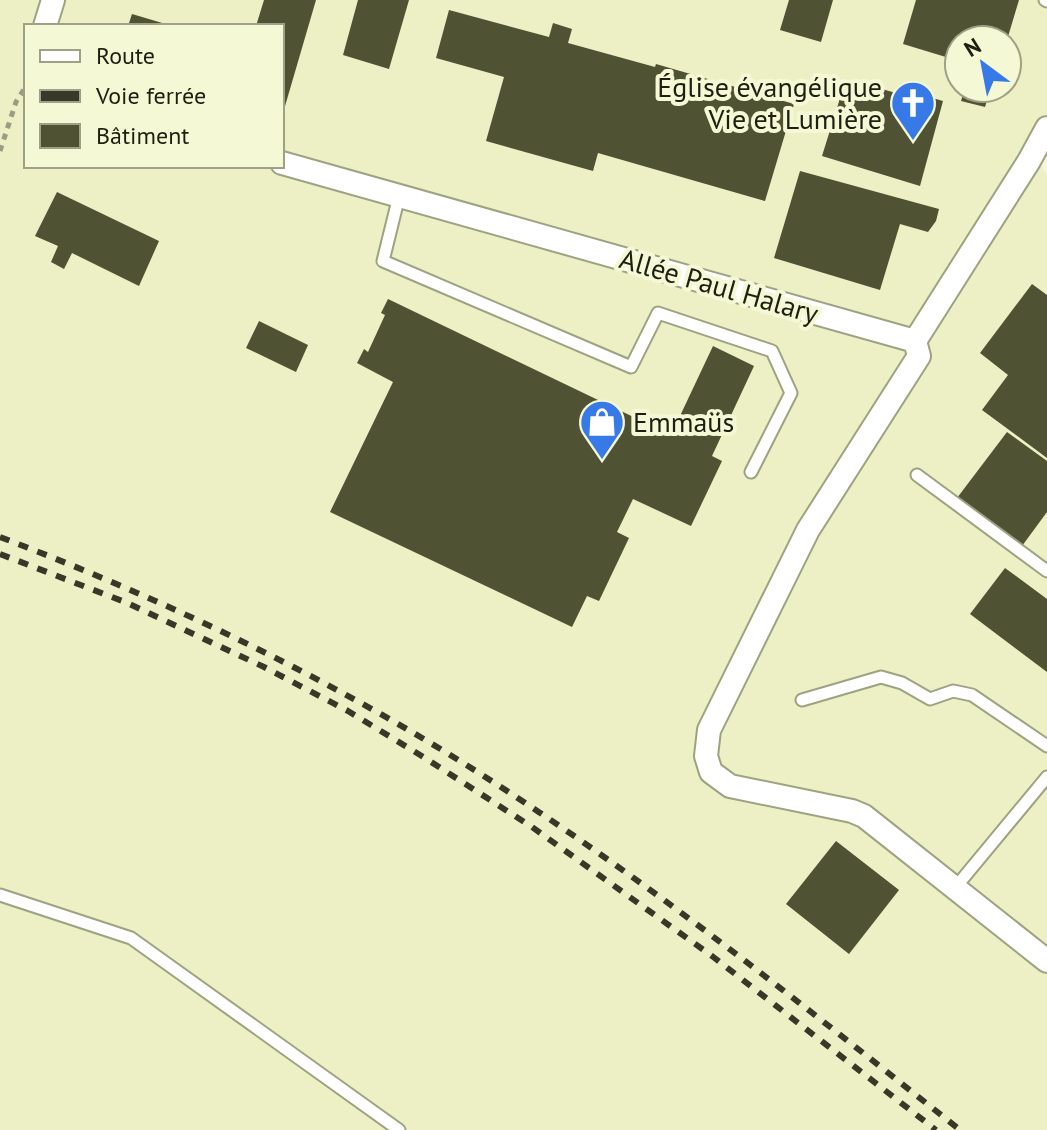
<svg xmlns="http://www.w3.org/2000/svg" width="1047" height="1130" viewBox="0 0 1047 1130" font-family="'PT Sans',sans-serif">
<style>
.built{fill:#ecf0c4;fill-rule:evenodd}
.building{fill:#4f5233}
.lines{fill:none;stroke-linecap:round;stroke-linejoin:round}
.lane-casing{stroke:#9fa281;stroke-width:15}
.street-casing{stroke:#9fa281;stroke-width:26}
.path{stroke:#9b9d83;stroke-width:5;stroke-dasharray:6 6;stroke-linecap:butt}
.lane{stroke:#fff;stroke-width:11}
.street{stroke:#fff;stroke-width:22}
.rail{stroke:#373828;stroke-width:6;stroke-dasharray:10 10;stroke-linecap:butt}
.labels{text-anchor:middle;stroke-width:8;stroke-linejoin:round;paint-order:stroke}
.poi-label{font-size:28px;fill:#1e1f12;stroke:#f5f8d4;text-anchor:end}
.street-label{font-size:28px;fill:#1e1f12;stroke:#f5f8d4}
</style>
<rect width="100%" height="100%" fill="#f5f8d4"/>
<path class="built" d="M 0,0 L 1047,0 L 1047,148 L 1040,163 L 1047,176 L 1047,1130 L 0,1130 ZM 26,26 L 282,26 L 282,166 L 26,166 ZM 959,40 L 1007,40 L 1007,88 L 959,88 Z"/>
<path class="building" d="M 264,0 L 316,0 L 283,113 L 282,26 L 256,26 Z
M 358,0 L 409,0 L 389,69 L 343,55 Z
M 789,0 L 833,0 L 821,42 L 780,30 Z
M 916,0 L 1019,0 L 1007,40 L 959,40 L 959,61 L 903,44 Z
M 449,10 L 549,37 L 553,23 L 572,29 L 568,43 L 655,67 L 656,64 L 794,104 L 765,201 L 598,153 L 593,171 L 486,141 L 504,77 L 436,58 Z
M 132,14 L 169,25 L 169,26 L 128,26 Z
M 846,79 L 914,98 L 915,93 L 943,101 L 920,186 L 822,156 Z
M 965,88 L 989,94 L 985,107 L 961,101 Z
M 800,171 L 939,209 L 936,221 L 928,232 L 900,224 L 880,290 L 774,258 Z
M 57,192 L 159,241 L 139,286 L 72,253 L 64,269 L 51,262 L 58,246 L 35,236 Z
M 1032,284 L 1047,295 L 1047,458 L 982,410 L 1008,375 L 980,353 Z
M 388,299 L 671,435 L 713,346 L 754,366 L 712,456 L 722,461 L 691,526 L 633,499 L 617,532 L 629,538 L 599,601 L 587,596 L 572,627 L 330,512 L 393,382 L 357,363 L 364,349 L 368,352 L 385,315 L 381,313 Z
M 259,321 L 308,345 L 296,372 L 246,348 Z
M 1007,432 L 1047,461 L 1047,512 L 1022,546 L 957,498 Z
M 1005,568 L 1047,599 L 1047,672 L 970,614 Z
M 836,841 L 899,890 L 849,954 L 786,904 Z"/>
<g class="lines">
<g class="lane-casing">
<path id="lane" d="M 1045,0 L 1047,1
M 399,196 L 383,261 L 631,367 L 658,313 L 772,351 L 791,393 L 751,472
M 917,475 L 1047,571
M 802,700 L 881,677 L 902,683 L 930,699 L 953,691 L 972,695 L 1047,746
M 955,888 L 1047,777
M 0,895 L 131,938 L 399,1130"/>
</g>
<g class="street-casing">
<path id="street" d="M 45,26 L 53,0
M 282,163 L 915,341
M 915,341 L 919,356 L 808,530 L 709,730 L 706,756 L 711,772 L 730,786 L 852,811 L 864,816 L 1047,961
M 915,341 L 1029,161 L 1047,128"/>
</g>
<path class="path" d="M 0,151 L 16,102 L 26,86"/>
<use href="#lane" class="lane"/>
<use href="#street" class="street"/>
<path class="rail" d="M 0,537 C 155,596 306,667 447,753 C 628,864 794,998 960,1130
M 0,554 L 125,602 L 264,667 L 348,711 L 425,758 L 532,827 L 712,956 L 936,1130"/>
</g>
<defs>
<g id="church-pin" transform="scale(2.3)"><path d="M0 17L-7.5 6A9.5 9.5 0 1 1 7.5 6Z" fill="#377ae7" stroke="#f5f8d4"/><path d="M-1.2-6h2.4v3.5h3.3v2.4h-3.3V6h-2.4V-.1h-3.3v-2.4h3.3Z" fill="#fff"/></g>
<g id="shop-pin" transform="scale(2.3)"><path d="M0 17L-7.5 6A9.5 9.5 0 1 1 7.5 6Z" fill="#377ae7" stroke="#f5f8d4"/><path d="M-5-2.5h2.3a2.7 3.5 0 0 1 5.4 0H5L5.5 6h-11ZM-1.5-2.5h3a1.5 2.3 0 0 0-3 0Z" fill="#fff"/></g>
</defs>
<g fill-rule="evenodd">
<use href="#church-pin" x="913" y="103"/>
<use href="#shop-pin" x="602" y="422"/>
</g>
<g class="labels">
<g class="poi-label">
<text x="882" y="97">Église évangélique<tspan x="882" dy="32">Vie et Lumière</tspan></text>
<text x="633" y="432" text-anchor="start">Emmaüs</text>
</g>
<g class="street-label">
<text transform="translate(719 286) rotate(16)" y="10">Allée Paul Halary</text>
</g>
</g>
<rect x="24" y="24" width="260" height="144" fill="#f5f8d4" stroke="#9fa186" stroke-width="2"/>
<rect x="40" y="50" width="40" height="12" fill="#ffffff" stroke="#9fa186" stroke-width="2"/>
<text x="96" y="64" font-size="24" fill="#1e1f12">Route</text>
<rect x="40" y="90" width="40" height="12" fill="#373828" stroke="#9fa186" stroke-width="2"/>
<text x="96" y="104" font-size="24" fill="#1e1f12">Voie ferrée</text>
<rect x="40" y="124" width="40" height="24" fill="#4f5233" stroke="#9fa186" stroke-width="2"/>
<text x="96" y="144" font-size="24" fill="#1e1f12">Bâtiment</text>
<g transform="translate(983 64) rotate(328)"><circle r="38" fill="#f5f8d4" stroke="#9fa186" stroke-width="2"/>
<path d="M0-6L14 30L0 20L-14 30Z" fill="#377ae7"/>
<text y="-12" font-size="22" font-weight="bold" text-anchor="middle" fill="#1e1f12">N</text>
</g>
</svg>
